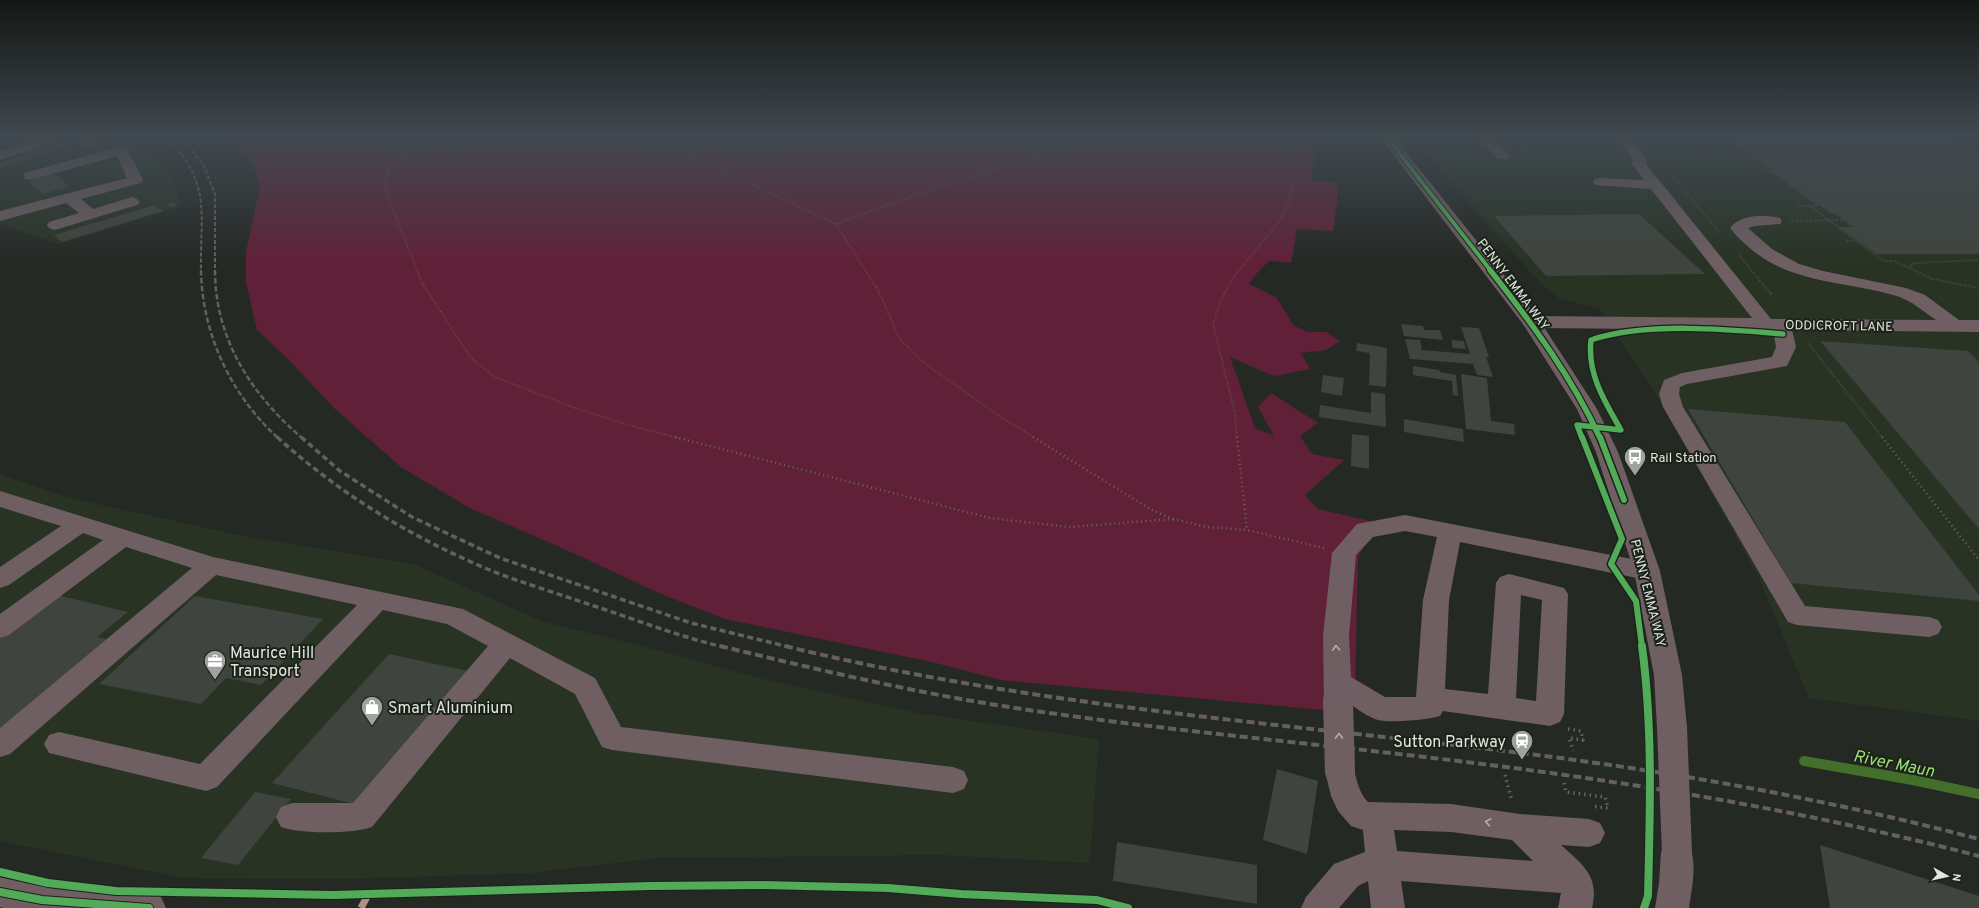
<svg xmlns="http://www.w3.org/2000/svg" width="1979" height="908" viewBox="0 0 1979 908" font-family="Overpass,sans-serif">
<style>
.built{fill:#283324}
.green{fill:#602138}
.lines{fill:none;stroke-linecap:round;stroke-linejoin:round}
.stream{stroke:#436e2b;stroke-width:10}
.building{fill:#3f443e}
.path-far2{stroke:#6d6465;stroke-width:2;stroke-dasharray:0.5 2;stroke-linecap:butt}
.path-far1{stroke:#6d6465;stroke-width:2.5;stroke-dasharray:1 3.5;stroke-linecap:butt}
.path{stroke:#6d6465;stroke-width:3.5;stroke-dasharray:1.5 4;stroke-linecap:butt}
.minor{fill:#6f5f63;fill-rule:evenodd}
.major{fill:#6f5f62;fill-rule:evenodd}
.rail-far3{stroke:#665f60;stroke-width:2;stroke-dasharray:4 2;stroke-linecap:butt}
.rail-far2{stroke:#665f60;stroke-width:2.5;stroke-dasharray:5.5 2.5;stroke-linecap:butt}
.rail-far1{stroke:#665f60;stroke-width:3.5;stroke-dasharray:6 3.5;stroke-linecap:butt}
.rail{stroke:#665f60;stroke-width:4;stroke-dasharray:8 4;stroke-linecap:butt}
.minor-bridge{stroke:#6f5f63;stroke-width:30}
.major-bridge{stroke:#6f5f62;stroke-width:30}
.quiet{stroke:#af9288;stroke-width:7;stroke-dasharray:14 7;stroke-linecap:butt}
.cycleway-far3-casing{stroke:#1b2218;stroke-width:6}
.cycleway-far2-casing{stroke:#1b2218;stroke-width:8}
.cycleway-far1-casing{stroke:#1b2218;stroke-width:9}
.cycleway-casing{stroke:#1b2218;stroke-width:10}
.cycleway-far3{stroke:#51ab58;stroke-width:4}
.cycleway-far2{stroke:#51ab58;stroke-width:5.5}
.cycleway-far1{stroke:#51ab58;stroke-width:6}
.cycleway{stroke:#51ab58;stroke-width:8}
.oneway{stroke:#b3afad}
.labels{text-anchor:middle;stroke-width:4;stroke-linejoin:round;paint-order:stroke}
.street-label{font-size:13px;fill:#e0e5de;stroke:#1b2218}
.poi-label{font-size:13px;fill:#e0e5de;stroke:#1b2218;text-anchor:start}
.near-poi-label{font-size:16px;fill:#e0e5de;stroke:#1b2218;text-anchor:start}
.near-water-label{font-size:17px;font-style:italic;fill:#9cde7c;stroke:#1b2218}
</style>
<rect width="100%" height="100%" fill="#252924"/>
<path class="built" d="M 0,136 L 129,136 L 140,144 L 170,170 L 182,206 L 59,244 L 0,224 Z
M 1415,136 L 1979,136 L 1979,721 L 1809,698 L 1758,576 L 1654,391 L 1599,309 L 1560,299 L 1540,283 L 1439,168 Z
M 0,474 L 66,497 L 252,538 L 414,564 L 541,621 L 646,647 L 763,679 L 917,713 L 1099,739 L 1090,863 L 939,855 L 657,858 L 531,873 L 345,879 L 183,878 L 0,841 Z"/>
<path class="green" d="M 227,136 L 1317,136 L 1311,181 L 1337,183 L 1338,193 L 1333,231 L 1297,229 L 1291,263 L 1269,261 L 1257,273 L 1249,284 L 1277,298 L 1293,325 L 1307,332 L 1327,332 L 1340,341 L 1326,350 L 1301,353 L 1310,369 L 1274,376 L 1230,357 L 1255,428 L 1274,436 L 1258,407 L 1271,393 L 1318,423 L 1300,436 L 1312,454 L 1344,460 L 1305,495 L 1318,509 L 1378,523 L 1358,557 L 1355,690 L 1344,712 L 1001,680 L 932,662 L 725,619 L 661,594 L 582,557 L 468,507 L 401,467 L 335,409 L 288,359 L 257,330 L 246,282 L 246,252 L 260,187 L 253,163 L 243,154 L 236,142 Z"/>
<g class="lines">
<path class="stream" d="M 1804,761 L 1913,780 L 1979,794"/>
</g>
<path class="building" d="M 1724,136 L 1946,136 L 1979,155 L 1979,254 L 1876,254 L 1839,227 L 1853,227 L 1834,213 L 1830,213 Z
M 58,142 L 71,145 L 0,168 L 0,163 Z
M 54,174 L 70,186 L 43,194 L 28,182 L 33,180 L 32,178 L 45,175 L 47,176 Z
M 173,202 L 177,206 L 170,208 L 166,204 Z
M 154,205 L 163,211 L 62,242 L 54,235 Z
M 1639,214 L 1705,274 L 1546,276 L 1494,216 Z
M 1401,324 L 1423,326 L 1424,330 L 1440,330 L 1443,340 L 1404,336 Z
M 1461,327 L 1479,328 L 1489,357 L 1486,357 L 1493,377 L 1477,375 L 1473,364 L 1410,359 L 1405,339 L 1420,340 L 1422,350 L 1470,354 Z
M 1451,340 L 1464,341 L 1466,349 L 1453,348 Z
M 1820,341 L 1968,351 L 1979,362 L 1979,529 Z
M 1357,343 L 1387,348 L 1386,387 L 1369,385 L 1370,353 L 1356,351 Z
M 1413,366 L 1439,370 L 1440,372 L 1456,375 L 1458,396 L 1453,395 L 1452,381 L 1413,375 Z
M 1461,374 L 1487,378 L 1491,421 L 1514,424 L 1515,435 L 1466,429 Z
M 1323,375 L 1344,378 L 1342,396 L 1321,392 Z
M 1371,392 L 1385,394 L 1386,427 L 1319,417 L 1320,405 L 1371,413 Z
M 1688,409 L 1845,422 L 1979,595 L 1979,601 L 1791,583 Z
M 1404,419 L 1463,429 L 1464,442 L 1404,432 Z
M 1352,434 L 1369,436 L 1369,469 L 1351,466 Z
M 57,595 L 128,612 L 97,637 L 113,641 L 0,728 L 0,638 Z
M 195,596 L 323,619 L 261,685 L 226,678 L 201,704 L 99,684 Z
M 389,654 L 468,671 L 358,805 L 272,783 Z
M 1277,769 L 1318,781 L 1307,854 L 1263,840 Z
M 255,792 L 291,799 L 238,865 L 201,858 Z
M 1117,842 L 1257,865 L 1257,904 L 1113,881 Z
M 1820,845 L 1979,896 L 1979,908 L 1830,908 Z"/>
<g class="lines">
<path class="path-far2" d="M 425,145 L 429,136
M 665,147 L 769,144 L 886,136
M 1693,158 L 1747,157 L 1767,172 L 1773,172 L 1818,206 L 1810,206
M 1660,161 L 1720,233
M 1796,206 L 1810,206 L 1883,261 L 1895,261 L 1932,279 L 1979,288
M 1790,221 L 1843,220
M 836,224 L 926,191 L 1098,136
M 1847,241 L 1856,241
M 1739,255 L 1771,294 L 1769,298
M 1912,268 L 1911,264 L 1916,263 L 1979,260
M 1808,343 L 1883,438
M 679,438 L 632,426 L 575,408 L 495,377 L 471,358 L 422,283 L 386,192 L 385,182 L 390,167 L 400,158 L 425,145 L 518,141 L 611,141 L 642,143 L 665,148 L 692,157 L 836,224 L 879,292 L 900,339 L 923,362 L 996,414 L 1035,438
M 1237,438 L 1235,414 L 1213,324 L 1221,300 L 1233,278 L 1279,222 L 1287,208 L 1294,179 L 1295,136"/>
<path class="path-far1" d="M 675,437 L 990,518 L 1070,527 L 1173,519
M 1033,437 L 1152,510 L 1173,519
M 1237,437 L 1247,530
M 1882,437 L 1979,560
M 1173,519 L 1207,527 L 1247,530 L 1324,548"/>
<path class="path" d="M 1568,729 L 1581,731 L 1583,740 L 1569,738 L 1573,751
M 1521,733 L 1524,744
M 1505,775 L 1512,801
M 1564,783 L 1566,792 L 1605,797 L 1608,808 L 1591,806"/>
<path class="minor" d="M 34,136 L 50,136 L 53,140 L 51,143 L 0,160 L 0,151 L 36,139 Z
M 79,136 L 93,136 L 98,144 L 96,147 L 86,147 Z
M 1476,136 L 1491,136 L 1510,156 L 1508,159 L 1498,159 Z
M 1616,136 L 1630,136 L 1647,160 L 1646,164 L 1771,319 L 1936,320 L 1912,303 L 1900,297 C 1849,281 1795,285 1752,250 C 1744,243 1736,236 1730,228 C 1740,214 1765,214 1780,218 L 1782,221 L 1780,224 L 1755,226 L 1748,228 L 1772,249 L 1799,264 L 1823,271 L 1906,288 L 1925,295 L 1959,320 L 1979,320 L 1979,332 L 1792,330 L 1796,347 L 1787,366 L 1687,384 L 1680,387 L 1679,394 L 1683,407 L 1805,606 L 1929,617 L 1938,620 L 1942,627 L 1938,634 L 1929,637 L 1797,625 L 1788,622 L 1663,407 L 1659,394 L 1664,380 L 1682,373 L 1772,357 L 1776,347 L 1773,330 L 1531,328 L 1524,326 L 1522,322 L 1524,318 L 1531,316 L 1752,318 L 1651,189 L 1595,185 L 1593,182 L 1595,179 L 1600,178 L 1644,180 L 1632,164 L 1633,160 Z
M 121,146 L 126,147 L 128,150 L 143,180 L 141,183 L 81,199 L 93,209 L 132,197 L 137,199 L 140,202 L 137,205 L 55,230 L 49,228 L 47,225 L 49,222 L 79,213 L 66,203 L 0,221 L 0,211 L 127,178 L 117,156 L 30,180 L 25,179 L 23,176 L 25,173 Z
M 0,491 L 213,557 L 463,609 L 595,678 L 621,727 L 953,767 L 964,771 L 968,780 L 964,789 L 953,793 L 612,750 L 602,747 L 575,694 L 510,658 L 372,827 C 353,834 300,834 281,827 L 276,817 L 281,807 L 292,803 L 353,803 L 488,646 L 447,624 L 383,610 L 217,787 L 206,791 L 49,753 L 44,744 L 49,735 L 59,732 L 200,764 L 357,605 L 216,575 L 10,754 L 0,757 L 0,728 L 192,568 L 126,547 L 9,635 L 0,638 L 0,614 L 103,540 L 83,533 L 9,585 L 0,588 L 0,567 L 61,526 L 0,507 Z
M 1405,515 L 1647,562 L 1656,565 L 1660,571 L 1656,577 L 1647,580 L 1460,542 L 1449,600 L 1445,689 L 1488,694 L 1496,583 L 1500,577 L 1509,574 L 1564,588 L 1568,594 L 1564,714 L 1560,722 L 1550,726 L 1443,711 L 1440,716 C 1428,720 1390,723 1378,720 C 1368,717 1359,710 1350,704 L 1348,709 L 1338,712 L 1328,709 L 1324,701 L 1323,636 L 1332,553 L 1357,524 ZM 1405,531 L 1437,537 L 1423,600 L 1416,697 L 1385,697 L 1351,677 L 1349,636 L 1356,555 L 1373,537 ZM 1521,595 L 1542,600 L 1536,701 L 1516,698 Z
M 1340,758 L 1351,762 C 1357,776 1357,791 1368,802 L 1451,804 L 1520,814 L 1589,819 L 1600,823 L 1605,833 L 1600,843 L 1589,847 L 1561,845 C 1582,864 1600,876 1592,908 L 1558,908 L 1561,893 L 1401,881 L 1405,908 L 1371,908 L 1368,881 L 1358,886 L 1339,908 L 1301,908 L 1306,897 L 1334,864 L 1365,852 L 1363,830 L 1351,826 L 1338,811 L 1331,796 L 1325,771 L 1329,762 ZM 1394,830 L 1451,832 L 1512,840 L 1533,861 L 1397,851 Z"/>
<path class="major" d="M 1379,136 L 1393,136 L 1538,318 L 1597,409 L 1618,452 L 1660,571 L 1682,675 L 1687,728 L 1682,736 L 1672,740 L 1662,736 L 1657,728 L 1654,675 L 1634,571 L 1596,452 L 1577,409 L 1523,324 Z
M 1677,837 L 1688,842 C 1698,862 1692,887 1689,908 L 1655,908 L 1659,883 L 1661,852 L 1666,842 Z
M 0,877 L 42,884 L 149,892 L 161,897 L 166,908 L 3,908 L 0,907 Z"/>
<path class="rail-far3" d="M 167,136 C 212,187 200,209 201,271
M 181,136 L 203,164 L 215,194 L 215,271"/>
<path class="rail-far2" d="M 201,270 C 202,334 231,395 278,438
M 215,270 C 215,339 251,394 302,438"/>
<path class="rail-far1" d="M 277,437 C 342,496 416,540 497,573 C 529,585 562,595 594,606 C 637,620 680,637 724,647
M 301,437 L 340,471 L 412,517 L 500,558 L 691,623 L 789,647"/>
<path class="rail" d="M 720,646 C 811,668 903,690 996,705 C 1155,730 1315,743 1474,763 C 1645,784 1813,813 1979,856
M 785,646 C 1032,707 1286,723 1537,755 C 1686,774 1834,801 1979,839"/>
<path class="minor-bridge" d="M 1338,701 L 1340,771"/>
<path class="major-bridge" d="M 1672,728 L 1677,852"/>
<path class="quiet" d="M 361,908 L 369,893"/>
<g class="cycleway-far3-casing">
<path id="cycleway-far3" d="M 1386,136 L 1491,271"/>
</g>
<g class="cycleway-far2-casing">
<path id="cycleway-far2" d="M 1490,270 C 1531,322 1572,377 1600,438
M 1582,438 L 1577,425 L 1621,430 C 1605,402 1587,374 1591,340 C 1645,322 1726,329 1783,334"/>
</g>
<g class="cycleway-far1-casing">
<path id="cycleway-far1" d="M 1582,437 L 1622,539 L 1611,564 L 1636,601 L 1642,647
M 1600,437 L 1624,500"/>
</g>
<g class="cycleway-casing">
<path id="cycleway" d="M 1642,646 C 1653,729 1650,812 1648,896 L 1644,908
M 0,872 L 48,883 L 116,891 L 332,895 L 650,886 L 763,885 L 888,888 L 961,894 L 1097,900 L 1128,908
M 0,892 L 42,900 L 149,908"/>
</g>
<use href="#cycleway-far3" class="cycleway-far3"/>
<use href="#cycleway-far2" class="cycleway-far2"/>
<use href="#cycleway-far1" class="cycleway-far1"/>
<use href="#cycleway" class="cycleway"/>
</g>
<defs><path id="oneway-chevron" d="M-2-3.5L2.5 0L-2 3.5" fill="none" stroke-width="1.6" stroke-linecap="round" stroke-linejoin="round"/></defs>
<g class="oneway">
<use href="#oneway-chevron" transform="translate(1336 648) rotate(-93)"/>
<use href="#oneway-chevron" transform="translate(1339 736) rotate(-91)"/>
<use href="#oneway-chevron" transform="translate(1488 822) rotate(-169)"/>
</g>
<linearGradient id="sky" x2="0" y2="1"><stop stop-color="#141714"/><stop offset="0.52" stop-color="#404950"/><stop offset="1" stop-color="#404950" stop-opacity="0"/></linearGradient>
<rect width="1979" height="263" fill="url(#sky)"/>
<defs>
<g id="bus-pin" transform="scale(1.15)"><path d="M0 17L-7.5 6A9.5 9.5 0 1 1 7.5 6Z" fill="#9fa39d" stroke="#1b2218"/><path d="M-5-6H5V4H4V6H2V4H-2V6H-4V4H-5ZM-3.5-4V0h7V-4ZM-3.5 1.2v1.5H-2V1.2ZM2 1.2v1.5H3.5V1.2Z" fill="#fff"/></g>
<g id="office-pin" transform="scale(1.15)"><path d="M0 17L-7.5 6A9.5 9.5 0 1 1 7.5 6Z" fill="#9fa39d" stroke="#1b2218"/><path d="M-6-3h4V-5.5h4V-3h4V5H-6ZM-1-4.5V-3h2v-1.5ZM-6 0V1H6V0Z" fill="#fff"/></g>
<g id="shop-pin" transform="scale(1.15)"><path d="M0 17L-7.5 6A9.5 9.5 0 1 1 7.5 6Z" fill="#9fa39d" stroke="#1b2218"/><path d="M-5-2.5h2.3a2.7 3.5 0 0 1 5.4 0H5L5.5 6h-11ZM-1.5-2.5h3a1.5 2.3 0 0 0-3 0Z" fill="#fff"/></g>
<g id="station-pin" transform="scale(1.15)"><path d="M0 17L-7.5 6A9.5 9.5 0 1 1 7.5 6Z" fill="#9fa39d" stroke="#1b2218"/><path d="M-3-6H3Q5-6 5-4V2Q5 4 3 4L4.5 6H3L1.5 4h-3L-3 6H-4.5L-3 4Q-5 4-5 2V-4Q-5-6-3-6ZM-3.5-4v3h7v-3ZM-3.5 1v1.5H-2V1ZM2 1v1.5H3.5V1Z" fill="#fff"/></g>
</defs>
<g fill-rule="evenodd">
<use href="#bus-pin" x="1635" y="457"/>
<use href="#office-pin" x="215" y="661"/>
<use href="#shop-pin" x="372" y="707"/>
<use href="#station-pin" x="1522" y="741"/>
</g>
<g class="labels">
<g class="street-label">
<text transform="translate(1514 284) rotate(53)" y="5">PENNY EMMA WAY</text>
<text transform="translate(1839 325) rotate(1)" y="5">ODDICROFT LANE</text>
<text transform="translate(1649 593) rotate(76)" y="5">PENNY EMMA WAY</text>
</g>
<g class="poi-label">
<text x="1650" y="462">Rail Station</text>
</g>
<g class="near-poi-label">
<text x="230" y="658">Maurice Hill<tspan x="230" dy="18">Transport</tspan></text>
<text x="388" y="713">Smart Aluminium</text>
<text x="1506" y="747" text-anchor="end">Sutton Parkway</text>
</g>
<g class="near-water-label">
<text transform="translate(1894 763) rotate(11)" y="6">River Maun</text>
</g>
</g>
<g transform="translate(1947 876) rotate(98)" stroke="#1b2218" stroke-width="3" paint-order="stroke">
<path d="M0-3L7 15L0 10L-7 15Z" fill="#e0e5de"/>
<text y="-6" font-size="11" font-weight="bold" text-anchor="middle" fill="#e0e5de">N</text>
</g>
</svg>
